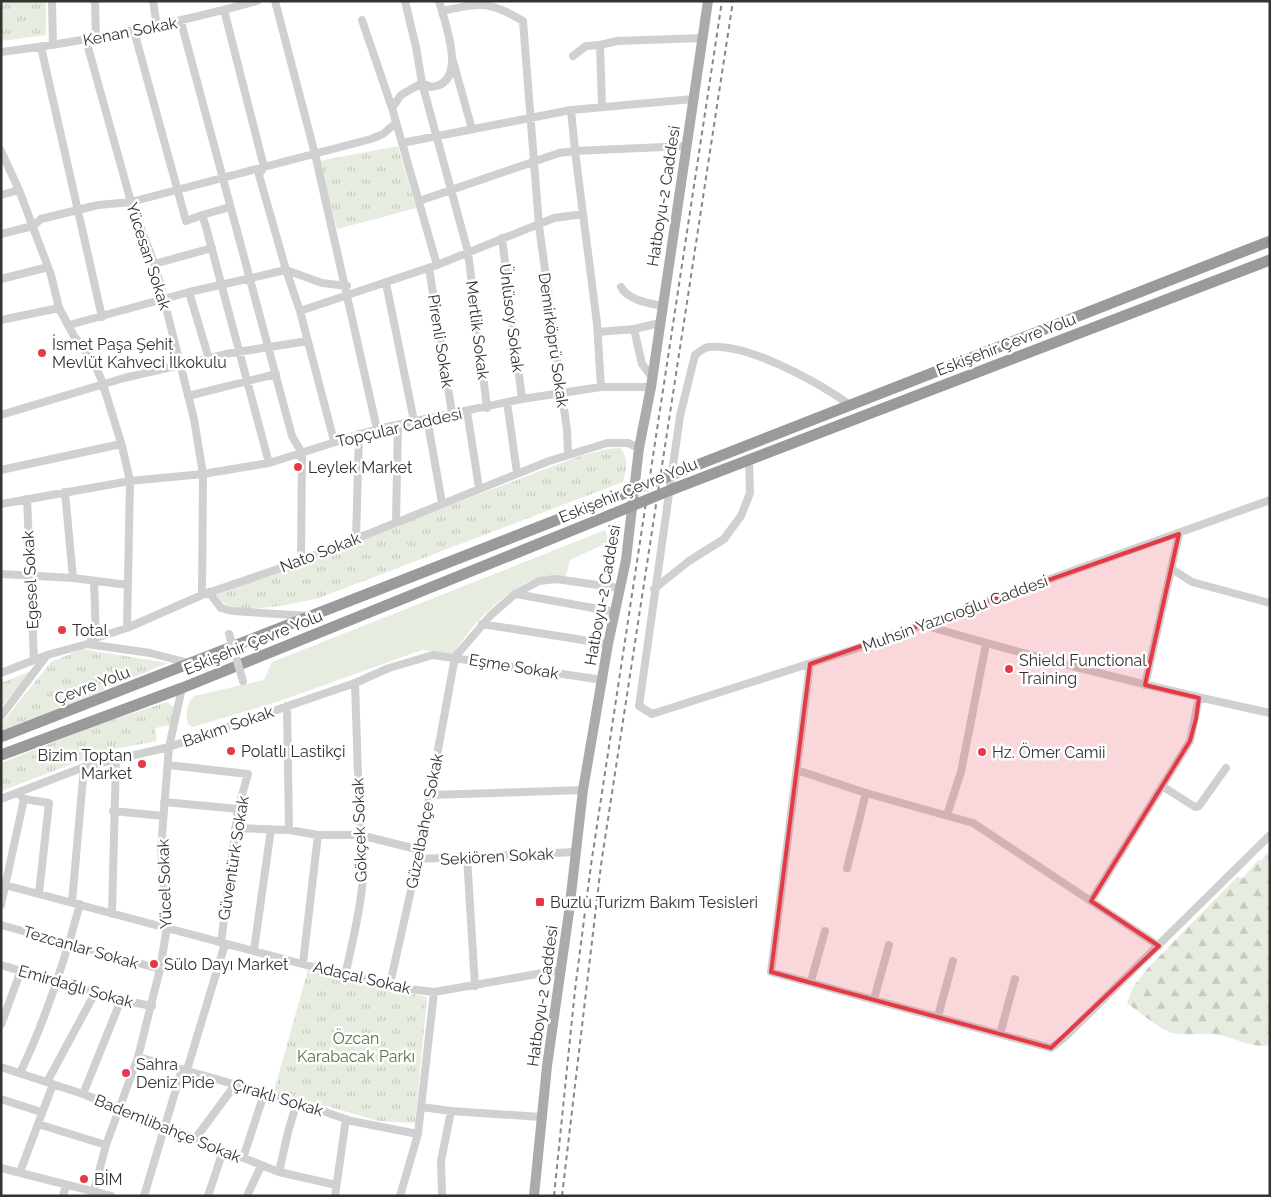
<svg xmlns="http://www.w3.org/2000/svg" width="1271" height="1197" viewBox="0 0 1271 1197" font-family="Raleway,sans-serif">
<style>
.green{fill:#e6ecdf}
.forest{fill:url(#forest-firs)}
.park{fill:url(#park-tufts)}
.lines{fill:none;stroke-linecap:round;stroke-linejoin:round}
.minor{stroke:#d0d0d0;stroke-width:8}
.major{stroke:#ababab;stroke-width:10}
.highway{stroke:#9a9a9a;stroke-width:11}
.rail{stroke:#888;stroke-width:2;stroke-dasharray:5 4;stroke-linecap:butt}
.minor-bridge{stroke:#d0d0d0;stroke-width:8}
.highway-bridge{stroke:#9a9a9a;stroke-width:11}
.marked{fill:#e63946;fill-opacity:0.2;stroke:#e63946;stroke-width:4;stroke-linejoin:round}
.poi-dot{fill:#e63946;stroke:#fff;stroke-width:2}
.labels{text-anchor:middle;stroke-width:5;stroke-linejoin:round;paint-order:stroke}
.street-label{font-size:16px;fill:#333;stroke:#fff}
.poi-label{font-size:16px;fill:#333;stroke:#fff;text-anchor:start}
.park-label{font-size:16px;fill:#56703f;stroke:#fff}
</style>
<defs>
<pattern id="forest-firs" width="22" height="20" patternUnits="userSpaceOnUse" patternTransform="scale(1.25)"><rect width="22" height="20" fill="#e6ecdf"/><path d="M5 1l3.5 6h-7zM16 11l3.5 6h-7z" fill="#c6cbc0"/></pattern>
<pattern id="park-tufts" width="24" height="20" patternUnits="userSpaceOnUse" patternTransform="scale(1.25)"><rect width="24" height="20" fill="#e6ecdf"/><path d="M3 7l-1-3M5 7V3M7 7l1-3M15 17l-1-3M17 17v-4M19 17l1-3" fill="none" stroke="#c6cbc0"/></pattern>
</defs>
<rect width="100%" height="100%" fill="#fff"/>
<path class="green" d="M 605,530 L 609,542 L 570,560 L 566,576 C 557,577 546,576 538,578 C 508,587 468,627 454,654 L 422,650 L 274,703 L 192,727 L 188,724 C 185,715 187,703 194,696 L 264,680 L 272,662 Z"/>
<path class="forest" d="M 1270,849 L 1270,1045 C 1249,1049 1234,1036 1214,1034 C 1201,1033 1185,1036 1172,1033 C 1160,1029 1138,1011 1127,1003 L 1133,987 L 1148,968 L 1237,877 L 1243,878 L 1258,860 L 1261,861 Z"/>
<path class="park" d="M 1,1 L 46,1 L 46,35 L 1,41 Z
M 398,146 L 416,208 L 337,229 L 319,161 Z
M 620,448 C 630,459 626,470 623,482 L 319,598 C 298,603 247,614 227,605 C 223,603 219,598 216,594 L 580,456 L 607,449 Z
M 82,649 L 168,663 L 1,733 L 1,724 L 51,662 Z
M 31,671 L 31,673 L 1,707 L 1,683 Z
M 167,702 L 175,708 L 172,725 L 155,728 L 157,741 L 109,750 L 1,791 L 1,763 L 97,725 Z
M 308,970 L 427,997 L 415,1123 L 379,1121 L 274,1091 Z"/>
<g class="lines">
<path class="minor" d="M 52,1 L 53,45
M 95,1 L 96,39
M 153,1 L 157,27
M 275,1 L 315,154 L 377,429
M 405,1 L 416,47 L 422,83 L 431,87 C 469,84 445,23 439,1
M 224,10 L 264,167 L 259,175 L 286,270 L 300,311 L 334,441
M 442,11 C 480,3 488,0 523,21 L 539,226 L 567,430 L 568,454
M 362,20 L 392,108
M 181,22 L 292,436 L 302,453 L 301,561
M 134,31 L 186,221 L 202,215 L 206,227 L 269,463
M 86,40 L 131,202 L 156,268 L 194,419 L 203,474 L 202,595
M 41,47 L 102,317
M 1,52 C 88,41 173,24 257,1
M 573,56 L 586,46 L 600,45
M 453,61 L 472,129
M 602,107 L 600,45 L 617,41 L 703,38
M 402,143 L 571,110 L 693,99
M 1,151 L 19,190 L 51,275 L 59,308 L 74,336 L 94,363 L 102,381 L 122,446 L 130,481 L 127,628
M 1,195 L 19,190
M 419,201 L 559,153 L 575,151 L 571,110
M 583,214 L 597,323 L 601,387
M 202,215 L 230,207
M 1,234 L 33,226 L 41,219 L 98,205 L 131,202 L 371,139 L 383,134 L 396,123
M 502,238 L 522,399
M 154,264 L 212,248
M 437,265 L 392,108 L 401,95 L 422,83 L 468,252 L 487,408
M 429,268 L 452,413
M 1,279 L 48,267
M 386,283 L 414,421
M 621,287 C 628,300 648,303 662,306
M 189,292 L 209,359
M 300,311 L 437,265 L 554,218 L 583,214 L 575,151 L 686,146
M 1,320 L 59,308
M 69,325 L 189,292 L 286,270 L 322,283 L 347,286
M 634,329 L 660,323
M 598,332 L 634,329 L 642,364 L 652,377
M 188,396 L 276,374
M 507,402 L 517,473
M 850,405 C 818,382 748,343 709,347 C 703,348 699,352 695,355 L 680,416 L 639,706 L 652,714 L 855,649 L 1270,500
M 467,411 L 479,488
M 1,415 L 124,378 L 231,353 L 308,341
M 427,418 L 442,503
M 1,470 L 121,444
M 65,492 L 73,578
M 27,499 L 34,660
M 1,504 L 130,481 L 203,474 L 269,463 L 377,429 L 522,399 L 601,387 L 651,387
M 396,522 L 398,425
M 356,539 L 359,434
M 1172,569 L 1192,582 L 1270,603
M 1,574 L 73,578 L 128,585
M 94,581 L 96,638
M 654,589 L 689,561 L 724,539 L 741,516 L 750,493 L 749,460
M 209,592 L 221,608 L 232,611 L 309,616
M 516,594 L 615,612
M 482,624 L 608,644
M 920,624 C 1036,658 1152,688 1270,713
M 87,644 L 150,653 L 189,663
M 810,664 L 771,972 L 1051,1048 L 1064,1038 L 1270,835
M 1,673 L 47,655 L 87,644 L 96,638 L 127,628 L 202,595 L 301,561 L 549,461 L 607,443 L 628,443 L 639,448
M 1145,685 L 1179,534
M 287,706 L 289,830
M 1,716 L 47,655
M 168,765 L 248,774 L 238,809 L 221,943
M 797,770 L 866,793 L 973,823 L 1159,946
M 1162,786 L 1195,807 L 1199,806 L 1226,768
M 430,795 L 583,790
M 1,799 L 84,767 L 169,747 L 355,683 L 389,668 L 433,655 L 603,680
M 24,799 L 49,803 L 39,893
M 164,802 L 238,809
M 113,811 L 163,816
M 947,815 L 961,772 L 986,644
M 235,828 L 289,830 L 318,835 L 360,835 L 420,850
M 467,857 L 475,986
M 418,859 L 576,852
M 847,868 L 866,793
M 1,884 L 340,974 L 409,989 L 434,992 L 560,970
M 1091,901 L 1190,741 L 1199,698
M 72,902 L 84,767
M 1,905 L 24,799 L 18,793
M 112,914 L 116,758
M 1,925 L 160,969
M 254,950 L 271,829
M 303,963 L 318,835
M 1,965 L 121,1000 L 152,1006
M 345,976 C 353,938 371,872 360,835 L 355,683
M 811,981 L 825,931
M 390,984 L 418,859 L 455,657 L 491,615 L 515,594 L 539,581 L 556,579 L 619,588
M 874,999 L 889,945
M 938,1016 L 953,961
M 1,1025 L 21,970
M 1000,1034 L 1015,979
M 138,1057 L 297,1102 L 351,1121 L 418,1134
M 1,1067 L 83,1094 L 279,1172 L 336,1185
M 187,1070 L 225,944
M 20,1073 C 46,1019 64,963 80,904
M 47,1082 L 95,993
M 83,1094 L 121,1000
M 1,1099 L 41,1112
M 422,1107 L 451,1111 L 541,1117
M 38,1124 L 106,1145
M 195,1139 L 235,1085
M 243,1158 L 264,1094
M 1,1168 L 111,1196
M 20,1172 L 53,1084
M 279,1172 L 288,1132 L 297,1102
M 94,1191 L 106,1145 L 138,1057 L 160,969 L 167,927 L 161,848 L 169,747 L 182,688
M 63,1196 L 66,1185
M 144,1196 L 182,1069
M 208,1196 L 223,1151
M 247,1196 L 261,1166
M 335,1196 L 346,1119
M 400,1196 L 418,1134 L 434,992
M 442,1196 L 441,1161 L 451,1111"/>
<path class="major" d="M 534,1196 L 547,1066 L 569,912 L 583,790 L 608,644 L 626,560 L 639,448 L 651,387 L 708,1"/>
<path class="highway" d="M 674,474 L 1270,241
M 673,489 L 1270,260
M 1,737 L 613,498
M 1,755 L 182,688 L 610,515"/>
<path class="rail" d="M 554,1196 L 575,990 L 591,865 L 722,1
M 562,1196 L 601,865 L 733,1"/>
<path class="minor-bridge" d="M 229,634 L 243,681"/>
<path class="highway-bridge" d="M 613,498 L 674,474
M 610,515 L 673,489"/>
</g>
<path class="marked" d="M 1179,534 L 1145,685 L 1199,698 L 1196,719 L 1190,741 L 1091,901 L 1159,946 L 1051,1048 L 771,972 L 810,664 Z"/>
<g class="poi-dot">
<circle cx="42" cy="353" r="5"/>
<circle cx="298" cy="467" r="5"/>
<circle cx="62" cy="630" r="5"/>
<circle cx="1009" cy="669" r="5"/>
<circle cx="231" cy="751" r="5"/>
<circle cx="982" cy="752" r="5"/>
<circle cx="142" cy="764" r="5"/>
<rect x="535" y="897" width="10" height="10" rx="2.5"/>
<circle cx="154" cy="964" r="5"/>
<circle cx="126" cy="1073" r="5"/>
<circle cx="84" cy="1179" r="5"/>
</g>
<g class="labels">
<g class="street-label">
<text transform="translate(130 31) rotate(-11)" y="6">Kenan Sokak</text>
<text transform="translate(663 196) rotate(-81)" y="6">Hatboyu-2 Caddesi</text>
<text transform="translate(149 256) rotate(72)" y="6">Yücesan Sokak</text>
<text transform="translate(512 318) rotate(83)" y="6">Ünlüsoy Sokak</text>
<text transform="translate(478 330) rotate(83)" y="6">Mertlik Sokak</text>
<text transform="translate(554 340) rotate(82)" y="6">Demirköprü Sokak</text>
<text transform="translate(441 341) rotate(81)" y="6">Pirenli Sokak</text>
<text transform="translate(1006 344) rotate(-21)" y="6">Eskişehir Çevre Yolu</text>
<text transform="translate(399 427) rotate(-13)" y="6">Topçular Caddesi</text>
<text transform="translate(628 490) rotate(-22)" y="6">Eskişehir Çevre Yolu</text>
<text transform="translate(320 552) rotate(-21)" y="6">Nato Sokak</text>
<text transform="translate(30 580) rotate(-93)" y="6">Egesel Sokak</text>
<text transform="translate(602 595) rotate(-80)" y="6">Hatboyu-2 Caddesi</text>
<text transform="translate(955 613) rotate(-20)" y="6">Muhsin Yazıcıoğlu Caddesi</text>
<text transform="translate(253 642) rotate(-22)" y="6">Eskişehir Çevre Yolu</text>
<text transform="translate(514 666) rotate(9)" y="6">Eşme Sokak</text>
<text transform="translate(92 685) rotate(-21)" y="6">Çevre Yolu</text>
<text transform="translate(228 726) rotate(-19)" y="6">Bakım Sokak</text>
<text transform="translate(424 821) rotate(-79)" y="6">Güzelbahçe Sokak</text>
<text transform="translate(359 830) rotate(-92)" y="6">Gökçek Sokak</text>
<text transform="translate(497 856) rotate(-3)" y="6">Sekiören Sokak</text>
<text transform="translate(233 858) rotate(-81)" y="6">Güventürk Sokak</text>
<text transform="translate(164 884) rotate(-92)" y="6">Yücel Sokak</text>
<text transform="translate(81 947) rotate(16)" y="6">Tezcanlar Sokak</text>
<text transform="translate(362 977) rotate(13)" y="6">Adaçal Sokak</text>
<text transform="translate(76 986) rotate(16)" y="6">Emirdağlı Sokak</text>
<text transform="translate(542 996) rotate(-82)" y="6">Hatboyu-2 Caddesi</text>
<text transform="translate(278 1097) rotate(17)" y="6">Çıraklı Sokak</text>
<text transform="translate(168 1128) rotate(22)" y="6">Bademlibahçe Sokak</text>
</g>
<g class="poi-label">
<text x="52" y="350">İsmet Paşa Şehit<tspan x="52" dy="18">Mevlüt Kahveci İlkokulu</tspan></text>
<text x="308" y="473">Leylek Market</text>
<text x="72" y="636">Total</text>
<text x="1019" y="666">Shield Functional<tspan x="1019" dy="18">Training</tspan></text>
<text x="241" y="757">Polatlı Lastikçi</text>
<text x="992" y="758">Hz. Ömer Camii</text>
<text x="132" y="761" text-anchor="end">Bizim Toptan<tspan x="132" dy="18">Market</tspan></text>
<text x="550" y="908">Buzlu Turizm Bakım Tesisleri</text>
<text x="164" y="970">Sülo Dayı Market</text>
<text x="136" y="1070">Sahra<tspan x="136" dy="18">Deniz Pide</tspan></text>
<text x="94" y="1185">BİM</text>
</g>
<g class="park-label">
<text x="356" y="1044">Özcan<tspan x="356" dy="18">Karabacak Parkı</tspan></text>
</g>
</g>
<rect width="1271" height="1197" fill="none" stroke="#333333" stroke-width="5"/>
</svg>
